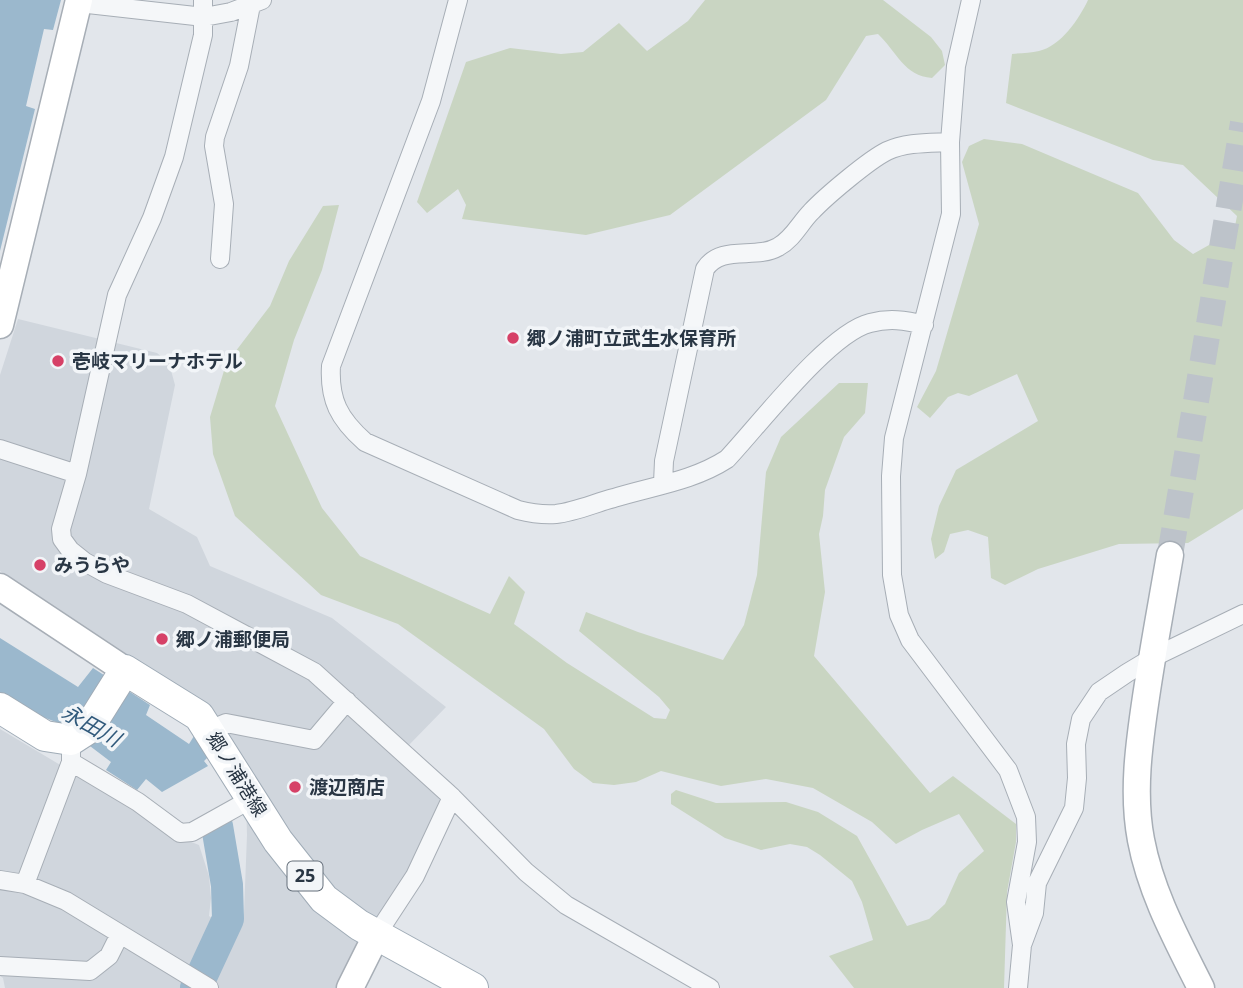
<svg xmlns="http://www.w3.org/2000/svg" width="1243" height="988" viewBox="0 0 1243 988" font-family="'Open Sans','Noto Sans JP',sans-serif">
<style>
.built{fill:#d0d6dd}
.green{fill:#c9d5c2}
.water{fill:#9bb8cd}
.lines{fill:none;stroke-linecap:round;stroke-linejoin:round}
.river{stroke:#9bb8cd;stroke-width:32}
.secondary-tunnel{stroke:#bdc3ca;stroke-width:26;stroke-dasharray:26 13;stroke-linecap:butt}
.street-casing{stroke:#a7aeb6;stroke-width:20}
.secondary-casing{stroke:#a7aeb6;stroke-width:29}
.primary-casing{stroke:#a0acb7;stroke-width:32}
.street{stroke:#f5f7f9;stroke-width:18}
.secondary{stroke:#fff;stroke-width:26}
.primary{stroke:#fff;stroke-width:30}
.poi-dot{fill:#d64167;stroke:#f2f5f8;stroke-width:2.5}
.labels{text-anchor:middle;stroke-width:7;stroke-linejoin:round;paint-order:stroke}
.shield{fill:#f2f5f8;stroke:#656f7a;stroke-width:2}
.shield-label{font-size:18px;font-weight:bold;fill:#293644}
.poi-label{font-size:19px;font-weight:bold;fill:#293644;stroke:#f2f5f8;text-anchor:start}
.street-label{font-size:19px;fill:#293644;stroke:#f2f5f8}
.water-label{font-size:21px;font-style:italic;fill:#30597b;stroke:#f2f5f8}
</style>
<rect width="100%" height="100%" fill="#e2e6eb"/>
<path class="built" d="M 18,319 L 157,353 L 169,363 L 175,385 L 149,509 L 197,537 L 210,566 L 332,618 L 446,707 L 409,745 L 455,786 L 446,797 L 429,842 L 344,988 L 204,988 L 244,913 L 247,835 L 245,762 L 217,715 L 180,686 L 51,611 L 0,571 L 0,375 Z
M 0,729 L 186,840 L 199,845 L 209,876 L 211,898 L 209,916 L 216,921 L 183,988 L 5,988 L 3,978 L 0,976 Z"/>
<path class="green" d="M 705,0 L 883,0 L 931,37 L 942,51 L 945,65 L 932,78 C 904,76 897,52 878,34 L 866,36 L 826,100 L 670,215 L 586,235 L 462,219 L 466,205 L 458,189 L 427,213 L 417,202 L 466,62 L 510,48 L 561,54 L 583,52 L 619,23 L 647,51 L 688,21 Z
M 1088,0 L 1243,0 L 1243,509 L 1188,543 L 1119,544 L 1038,569 L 1005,585 L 991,578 L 988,537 L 968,530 L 950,534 L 944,552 L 935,559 L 931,539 L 939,506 L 956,470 L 1038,421 L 1017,374 L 969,396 L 958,393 L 948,397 L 930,418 L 917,407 L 936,371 L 979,224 L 962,162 L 969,146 L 984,139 L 1022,144 L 1138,193 L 1174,240 L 1193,254 L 1234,231 L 1237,216 L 1183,165 L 1153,160 L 1006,103 L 1012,54 C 1021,53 1031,53 1039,51 C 1061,46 1079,19 1088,0 Z
M 339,205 L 322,270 L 294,340 L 275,406 L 322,508 L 360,556 L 490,614 L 509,576 L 525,592 L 514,624 L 567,663 L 654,718 L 666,719 L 670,710 L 659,697 L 579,631 L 586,612 L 638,632 L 723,660 L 744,625 L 757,575 L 766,472 L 781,437 L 839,383 L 868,383 L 865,413 L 844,437 L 825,490 L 823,516 L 819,534 L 825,592 L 814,656 L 930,793 L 953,776 L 1016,824 L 1016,842 L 1007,892 L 1004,988 L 854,988 L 829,956 L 873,940 L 862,902 L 852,881 L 820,855 L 807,847 L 790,844 L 761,850 L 725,838 L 671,804 L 671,794 L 676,790 L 716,803 L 786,802 L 818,812 L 857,836 L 907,926 L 929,919 L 945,904 L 959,873 L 984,851 L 959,814 L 922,830 L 896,844 L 872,822 L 813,788 L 766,779 L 721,786 L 661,771 L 636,782 L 614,785 L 593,783 L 574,769 L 544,729 L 398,624 L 321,595 L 235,516 L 213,454 L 210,417 L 226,364 L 270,306 L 289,261 L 323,206 Z"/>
<path class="water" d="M 0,0 L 61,0 L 53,30 L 44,29 L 26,106 L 35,109 L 0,251 Z
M 0,638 L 78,687 L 93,668 L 150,705 L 146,715 L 189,744 L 194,736 L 209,756 L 204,761 L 208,766 L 162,792 L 146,779 L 137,790 L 106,770 L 111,762 L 61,724 L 30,712 L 0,694 Z"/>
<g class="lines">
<path class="river" d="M 196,988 L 228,919 L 227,885 L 217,826"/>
<path class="secondary-tunnel" d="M 1170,555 L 1243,123"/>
<g class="street-casing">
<path id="street" d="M 203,0 L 203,35 L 174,157 L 152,218 L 117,295 L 77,474 L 61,529 L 62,539 L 70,550 L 85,562 L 107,574 L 187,604 L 314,672 L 452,797 L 526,872 L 566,905 L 710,988
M 458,0 L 431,101 L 331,366 C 329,400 339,419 365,442 L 518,510 C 530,513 543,515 556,514 C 575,512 595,503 614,498 C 653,486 693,481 727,459 C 759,425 829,333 870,323 C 889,318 905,320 924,325
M 971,0 L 956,66 L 950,142 L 951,214 L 894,438 L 891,476 L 892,575 L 899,615 L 910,640 L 1008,770 L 1026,817 L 1027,842 L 1016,902 L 1022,945
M 79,3 L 204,17 L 231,12 L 262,0
M 220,259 L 224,204 L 214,146 L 215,137 L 239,66 L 251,5
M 0,449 L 77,474
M 663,483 L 664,461 L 705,269 C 721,244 755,260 778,247 C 793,239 800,223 811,212 C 826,196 869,160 887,151 C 906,142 929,143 950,142
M 209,730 L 226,723 L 314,740 L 347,701
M 71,762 L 138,802 L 180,833 L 192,832 L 253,798
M 0,880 L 25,884 L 66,901 L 209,988
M 25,884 L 71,762 L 71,752
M 377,934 L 415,876 L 452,797
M 0,966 L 90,971 L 109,956 L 120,934
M 1018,988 L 1022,945 L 1034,913 L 1037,883 L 1074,808 L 1077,778 L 1076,744 L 1081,719 L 1099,692 L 1127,673 L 1152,658 L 1243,614"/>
</g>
<g class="secondary-casing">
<path id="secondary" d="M 0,325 L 79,0
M 1170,555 C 1162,602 1153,649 1146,697 C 1139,744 1132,793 1141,840 C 1151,893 1177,940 1201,988
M 0,587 L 125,670
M 350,988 L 377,934"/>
</g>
<g class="primary-casing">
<path id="primary" d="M 0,708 L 45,736 L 71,740 L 88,729 L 125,670 L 199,716 L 278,841 L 324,899 L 359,925 L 473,988"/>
</g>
<use href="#street" class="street"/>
<use href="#secondary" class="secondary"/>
<use href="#primary" class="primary"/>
</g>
<g class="poi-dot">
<circle cx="513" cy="338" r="7"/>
<circle cx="58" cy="361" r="7"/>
<circle cx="40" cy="565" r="7"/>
<circle cx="162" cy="639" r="7"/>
<circle cx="295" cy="787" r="7"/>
</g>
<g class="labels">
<rect class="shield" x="287.5" y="861.5" width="35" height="29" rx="5"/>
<g class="shield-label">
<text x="305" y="882">25</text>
</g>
<g class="poi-label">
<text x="527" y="345">郷ノ浦町立武生水保育所</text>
<text x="72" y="368">壱岐マリーナホテル</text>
<text x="54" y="572">みうらや</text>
<text x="176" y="646">郷ノ浦郵便局</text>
<text x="309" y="794">渡辺商店</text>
</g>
<g class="street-label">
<text transform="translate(237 774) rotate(58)" y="7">郷ノ浦港線</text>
</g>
<g class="water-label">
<text transform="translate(91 726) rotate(29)" y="7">永田川</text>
</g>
</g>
</svg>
